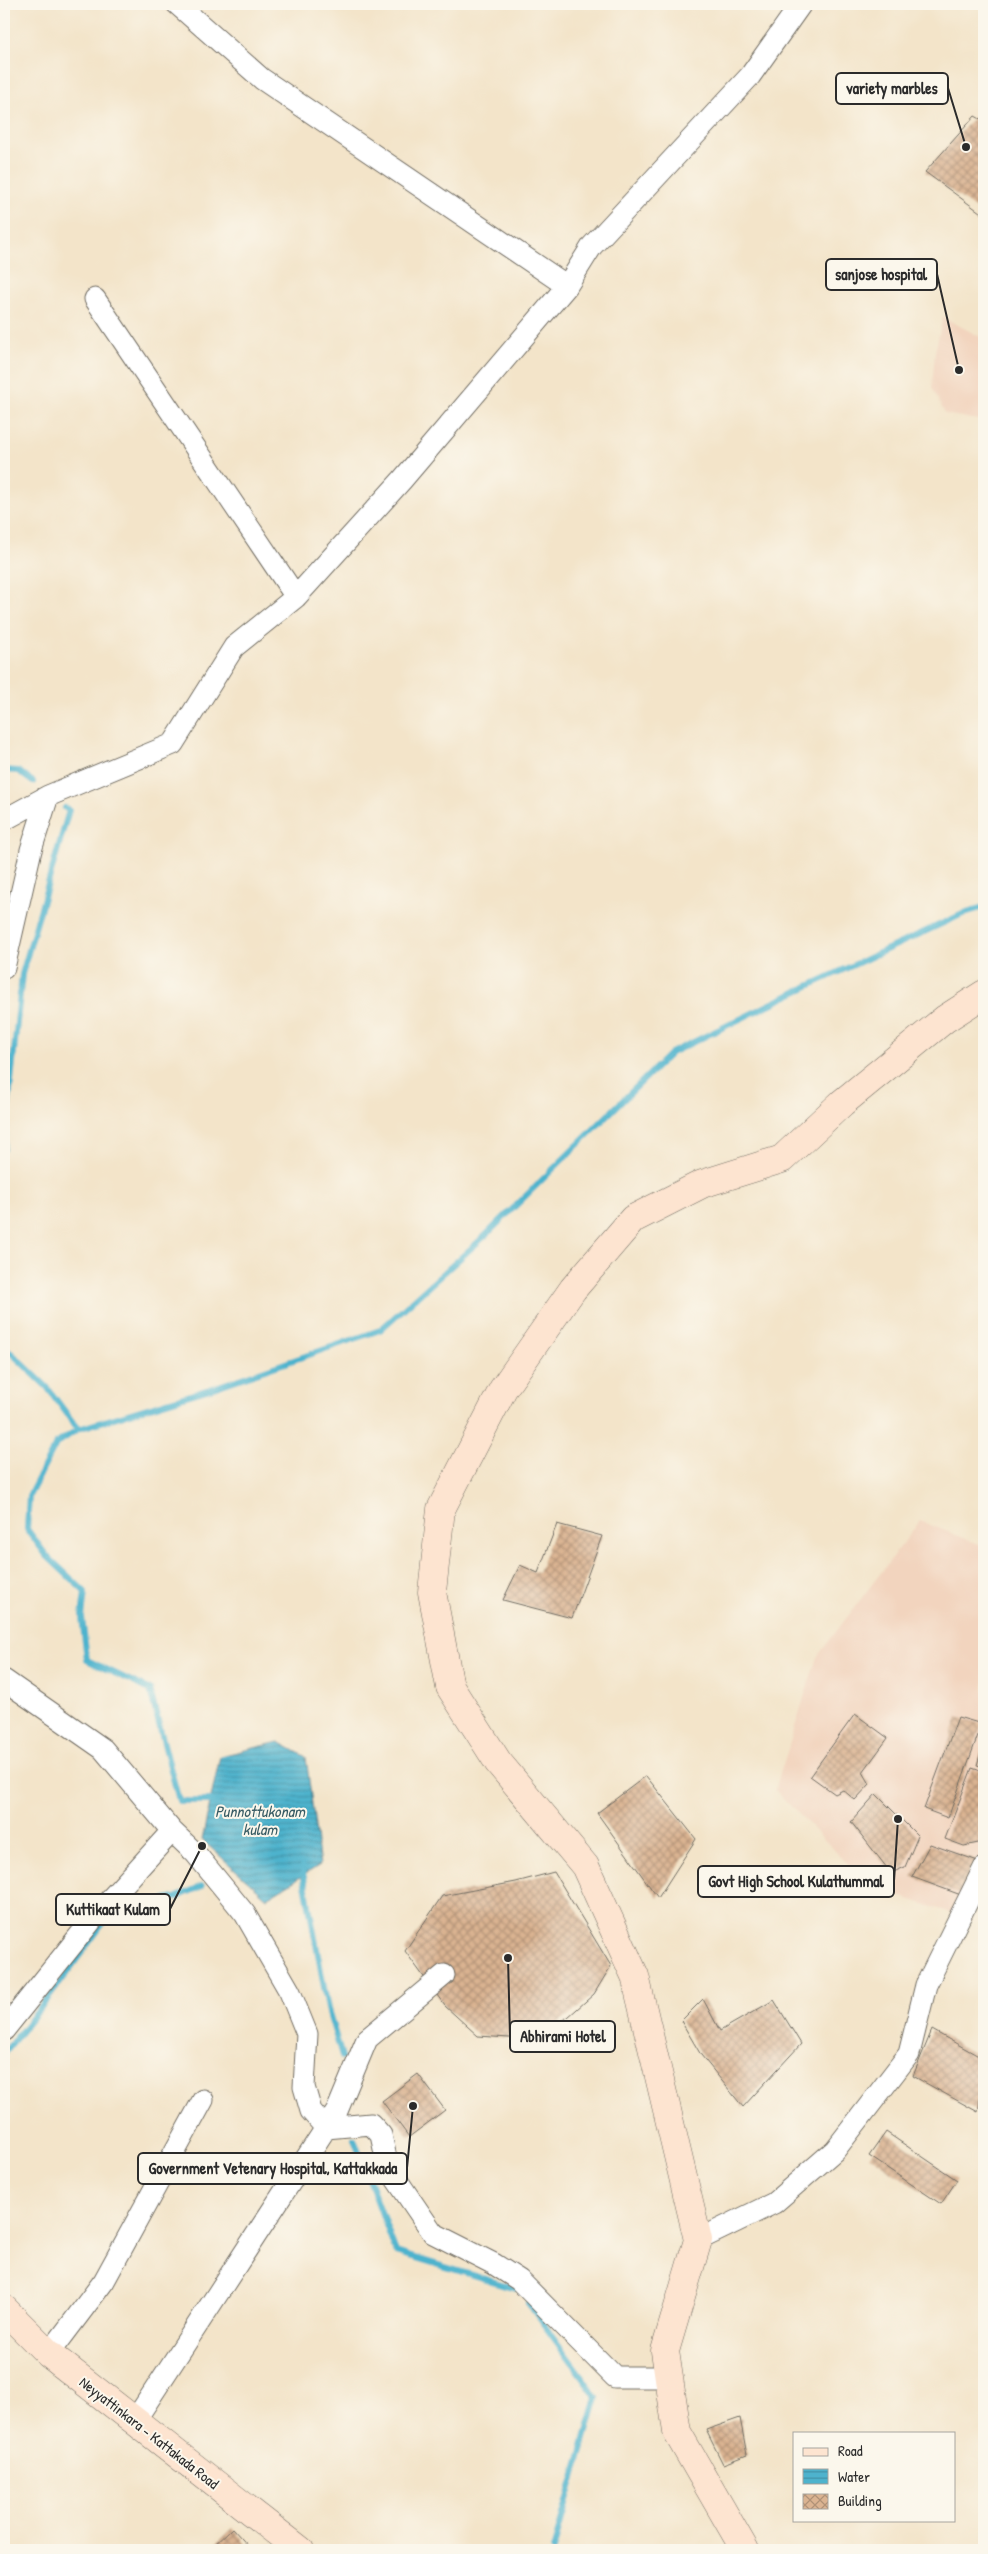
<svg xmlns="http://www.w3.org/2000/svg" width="988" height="2554" viewBox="0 0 988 2554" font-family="'Patrick Hand',sans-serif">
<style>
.built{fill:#f2d4be}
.water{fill:url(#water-rules);stroke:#3c6f7c}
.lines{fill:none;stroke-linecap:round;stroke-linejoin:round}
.stream{stroke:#4eb3cd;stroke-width:6}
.building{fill:url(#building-cross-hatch)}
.street-casing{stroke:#716c62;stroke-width:23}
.secondary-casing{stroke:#716c62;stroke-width:29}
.street{stroke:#fff;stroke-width:21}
.secondary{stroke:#fde4d0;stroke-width:28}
.labels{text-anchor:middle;stroke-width:4;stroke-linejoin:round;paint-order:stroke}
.street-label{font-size:15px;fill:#2b2b2b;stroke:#fbf7ec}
.water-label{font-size:16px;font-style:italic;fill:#375b64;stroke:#fbf7ec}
.leader{fill:none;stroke:#2b2b2b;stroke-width:2}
.callout-dot{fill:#2b2b2b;stroke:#fbf7ec;stroke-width:2}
.callout{fill:#fbf7ec;stroke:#2b2b2b;stroke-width:2}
.callout-label{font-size:16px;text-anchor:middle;font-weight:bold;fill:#2b2b2b}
</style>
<defs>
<pattern id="water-rules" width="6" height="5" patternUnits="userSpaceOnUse" patternTransform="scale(1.25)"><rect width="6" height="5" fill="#4eb3cd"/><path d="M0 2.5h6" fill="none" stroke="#4192a7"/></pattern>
<pattern id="building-cross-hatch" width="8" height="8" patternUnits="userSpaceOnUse" patternTransform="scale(1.25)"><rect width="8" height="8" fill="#dab391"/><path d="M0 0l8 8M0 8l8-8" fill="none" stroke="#b19277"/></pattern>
</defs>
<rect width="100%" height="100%" fill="#fbf7ec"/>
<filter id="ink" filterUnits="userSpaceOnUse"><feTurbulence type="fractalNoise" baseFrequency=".02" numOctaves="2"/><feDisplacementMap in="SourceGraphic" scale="10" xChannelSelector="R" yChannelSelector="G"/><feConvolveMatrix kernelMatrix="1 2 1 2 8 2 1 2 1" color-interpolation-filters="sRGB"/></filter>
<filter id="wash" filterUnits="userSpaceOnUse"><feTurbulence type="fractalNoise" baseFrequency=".0096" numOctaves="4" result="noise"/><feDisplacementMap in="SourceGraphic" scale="20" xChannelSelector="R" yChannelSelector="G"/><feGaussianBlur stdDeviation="1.12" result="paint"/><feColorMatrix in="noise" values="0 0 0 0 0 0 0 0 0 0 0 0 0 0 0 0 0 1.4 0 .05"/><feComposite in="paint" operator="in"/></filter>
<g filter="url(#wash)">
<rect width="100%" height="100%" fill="#f3e4c9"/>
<path class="built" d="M 943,317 L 984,339 L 984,421 L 945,414 L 932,387 L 935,352 Z
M 920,1521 L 984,1546 L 984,1854 L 976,1875 L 955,1914 L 871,1887 L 775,1790 L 817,1657 Z"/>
<path class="water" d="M 279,1742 L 306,1757 L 320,1865 L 267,1898 L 202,1840 L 220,1756 Z"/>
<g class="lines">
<path class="stream" d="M 4,770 L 18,771 L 33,782
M 4,1149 L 22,974 L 69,810 L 65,808
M 4,1346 L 47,1387 L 78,1429 L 56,1444 L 29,1496 L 27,1529 L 46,1555 L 85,1592 L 82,1617 L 87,1660 L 150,1690 L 179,1801 L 217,1801
M 78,1429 L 213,1388 L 380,1330 L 486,1235 L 671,1053 L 785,997 L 967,912 L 984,907
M 302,1867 L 328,2009 L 342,2057
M 4,2053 L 50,1996 L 112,1911 L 175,1898 L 202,1886
M 354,2139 L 396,2252 L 515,2288
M 528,2303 L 597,2397 L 553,2550"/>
</g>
<g id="blocks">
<path class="building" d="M 975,116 L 984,121 L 984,215 L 925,172 Z
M 557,1524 L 602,1536 L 572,1618 L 503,1600 L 520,1565 L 538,1573 Z
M 855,1714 L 888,1738 L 863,1772 L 870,1784 L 855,1800 L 843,1790 L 835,1794 L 810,1776 Z
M 958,1717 L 982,1724 L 948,1818 L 924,1809 Z
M 984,1742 L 984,1767 L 977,1765 Z
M 972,1768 L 984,1772 L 984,1838 L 983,1842 L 964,1846 L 945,1839 Z
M 646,1776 L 696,1839 L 658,1898 L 597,1813 Z
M 876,1794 L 918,1836 L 905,1867 L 891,1873 L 851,1822 Z
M 930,1844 L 978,1861 L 961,1895 L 912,1877 Z
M 554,1872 L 611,1966 L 594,1994 L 568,2017 L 525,2039 L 478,2036 L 445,2006 L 405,1951 L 442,1896 L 516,1882 Z
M 703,1999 L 720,2031 L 774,2000 L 801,2044 L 743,2107 L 701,2055 L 681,2021 Z
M 932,2030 L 984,2059 L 984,2076 L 978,2112 L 913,2076 Z
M 418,2074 L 445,2110 L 409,2137 L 382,2101 Z
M 886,2132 L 957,2180 L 941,2204 L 869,2156 Z
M 740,2418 L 747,2455 L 723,2464 L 706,2430 Z
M 232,2528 L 252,2550 L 209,2550 Z"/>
</g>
</g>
<g filter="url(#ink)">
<use href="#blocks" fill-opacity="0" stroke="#716c62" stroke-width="1"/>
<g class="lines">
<g class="street-casing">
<path id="street" d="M 177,4 L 262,79 L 567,286
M 95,299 L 296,597
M 4,820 L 48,796
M 4,968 L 31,850 L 48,796 L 173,744 L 234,647 L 296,597 L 402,480 L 567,286 L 592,246 L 750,76 L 801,4
M 4,1680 L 103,1749 L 172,1831 L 196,1854 L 245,1914 L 290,1992 L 307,2034 L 304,2087 L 311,2111 L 326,2128 L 371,2124 L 381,2135 L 388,2167 L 433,2233 L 494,2264 L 519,2280 L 615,2377 L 668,2377
M 4,2030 L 96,1915 L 172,1831
M 698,2240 L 774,2203 L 835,2150 L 909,2054 L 926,1985 L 984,1868
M 49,2354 L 104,2281 L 203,2100
M 134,2422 L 337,2111 L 367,2039 L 444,1975"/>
</g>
<g class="secondary-casing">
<path id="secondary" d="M 4,2309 L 49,2354 L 300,2550
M 745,2550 L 677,2432 L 665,2351 L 698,2240 L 635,1976 L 585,1866 L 498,1762 L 450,1687 L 432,1592 L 441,1509 L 503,1389 L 573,1289 L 633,1219 L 702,1184 L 782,1159 L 842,1103 L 945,1019 L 984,994"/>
</g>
<use href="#street" class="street"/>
<use href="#secondary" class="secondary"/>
</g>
</g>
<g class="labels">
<g class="street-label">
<text transform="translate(149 2433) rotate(38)" y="5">Neyyattinkara - Kattakada Road</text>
</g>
<g class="water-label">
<text x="260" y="1817">Punnottukonam<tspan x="260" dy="18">kulam</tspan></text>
</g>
</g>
<path class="leader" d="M966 147L948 88M959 370L937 274M898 1819L894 1881M202 1846L170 1909M508 1958L510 2036M413 2106L407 2168"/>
<g class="callout-dot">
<circle cx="966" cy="147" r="5"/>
<circle cx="959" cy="370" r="5"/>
<circle cx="898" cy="1819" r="5"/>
<circle cx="202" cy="1846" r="5"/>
<circle cx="508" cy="1958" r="5"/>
<circle cx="413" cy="2106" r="5"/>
</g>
<g class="callout">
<rect x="836" y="73" width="112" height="31" rx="5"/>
<rect x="826" y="259" width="111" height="31" rx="5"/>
<rect x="698" y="1866" width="196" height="31" rx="5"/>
<rect x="56" y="1894" width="114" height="31" rx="5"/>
<rect x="510" y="2021" width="105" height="31" rx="5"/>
<rect x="138" y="2153" width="269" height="31" rx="5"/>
</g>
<g class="callout-label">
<text x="892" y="94">variety marbles</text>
<text x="881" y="280">sanjose hospital</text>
<text x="796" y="1887">Govt High School Kulathummal</text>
<text x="113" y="1915">Kuttikaat Kulam</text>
<text x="563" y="2042">Abhirami Hotel</text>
<text x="273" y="2174">Government Vetenary Hospital, Kattakkada</text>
</g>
<rect width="988" height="2554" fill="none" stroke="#fbf7ec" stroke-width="20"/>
<rect x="793" y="2432" width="162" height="90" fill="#fbf7ec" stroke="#a8a59f"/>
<rect x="803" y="2448" width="25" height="8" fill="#fde4d0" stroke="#a8a59f"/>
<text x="838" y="2456" font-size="15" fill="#2b2b2b">Road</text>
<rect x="803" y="2469" width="25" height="15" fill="url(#water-rules)" stroke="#a8a59f"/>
<text x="838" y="2482" font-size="15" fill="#2b2b2b">Water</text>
<rect x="803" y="2494" width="25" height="15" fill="url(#building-cross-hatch)" stroke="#a8a59f"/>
<text x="838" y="2506" font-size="15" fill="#2b2b2b">Building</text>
</svg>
